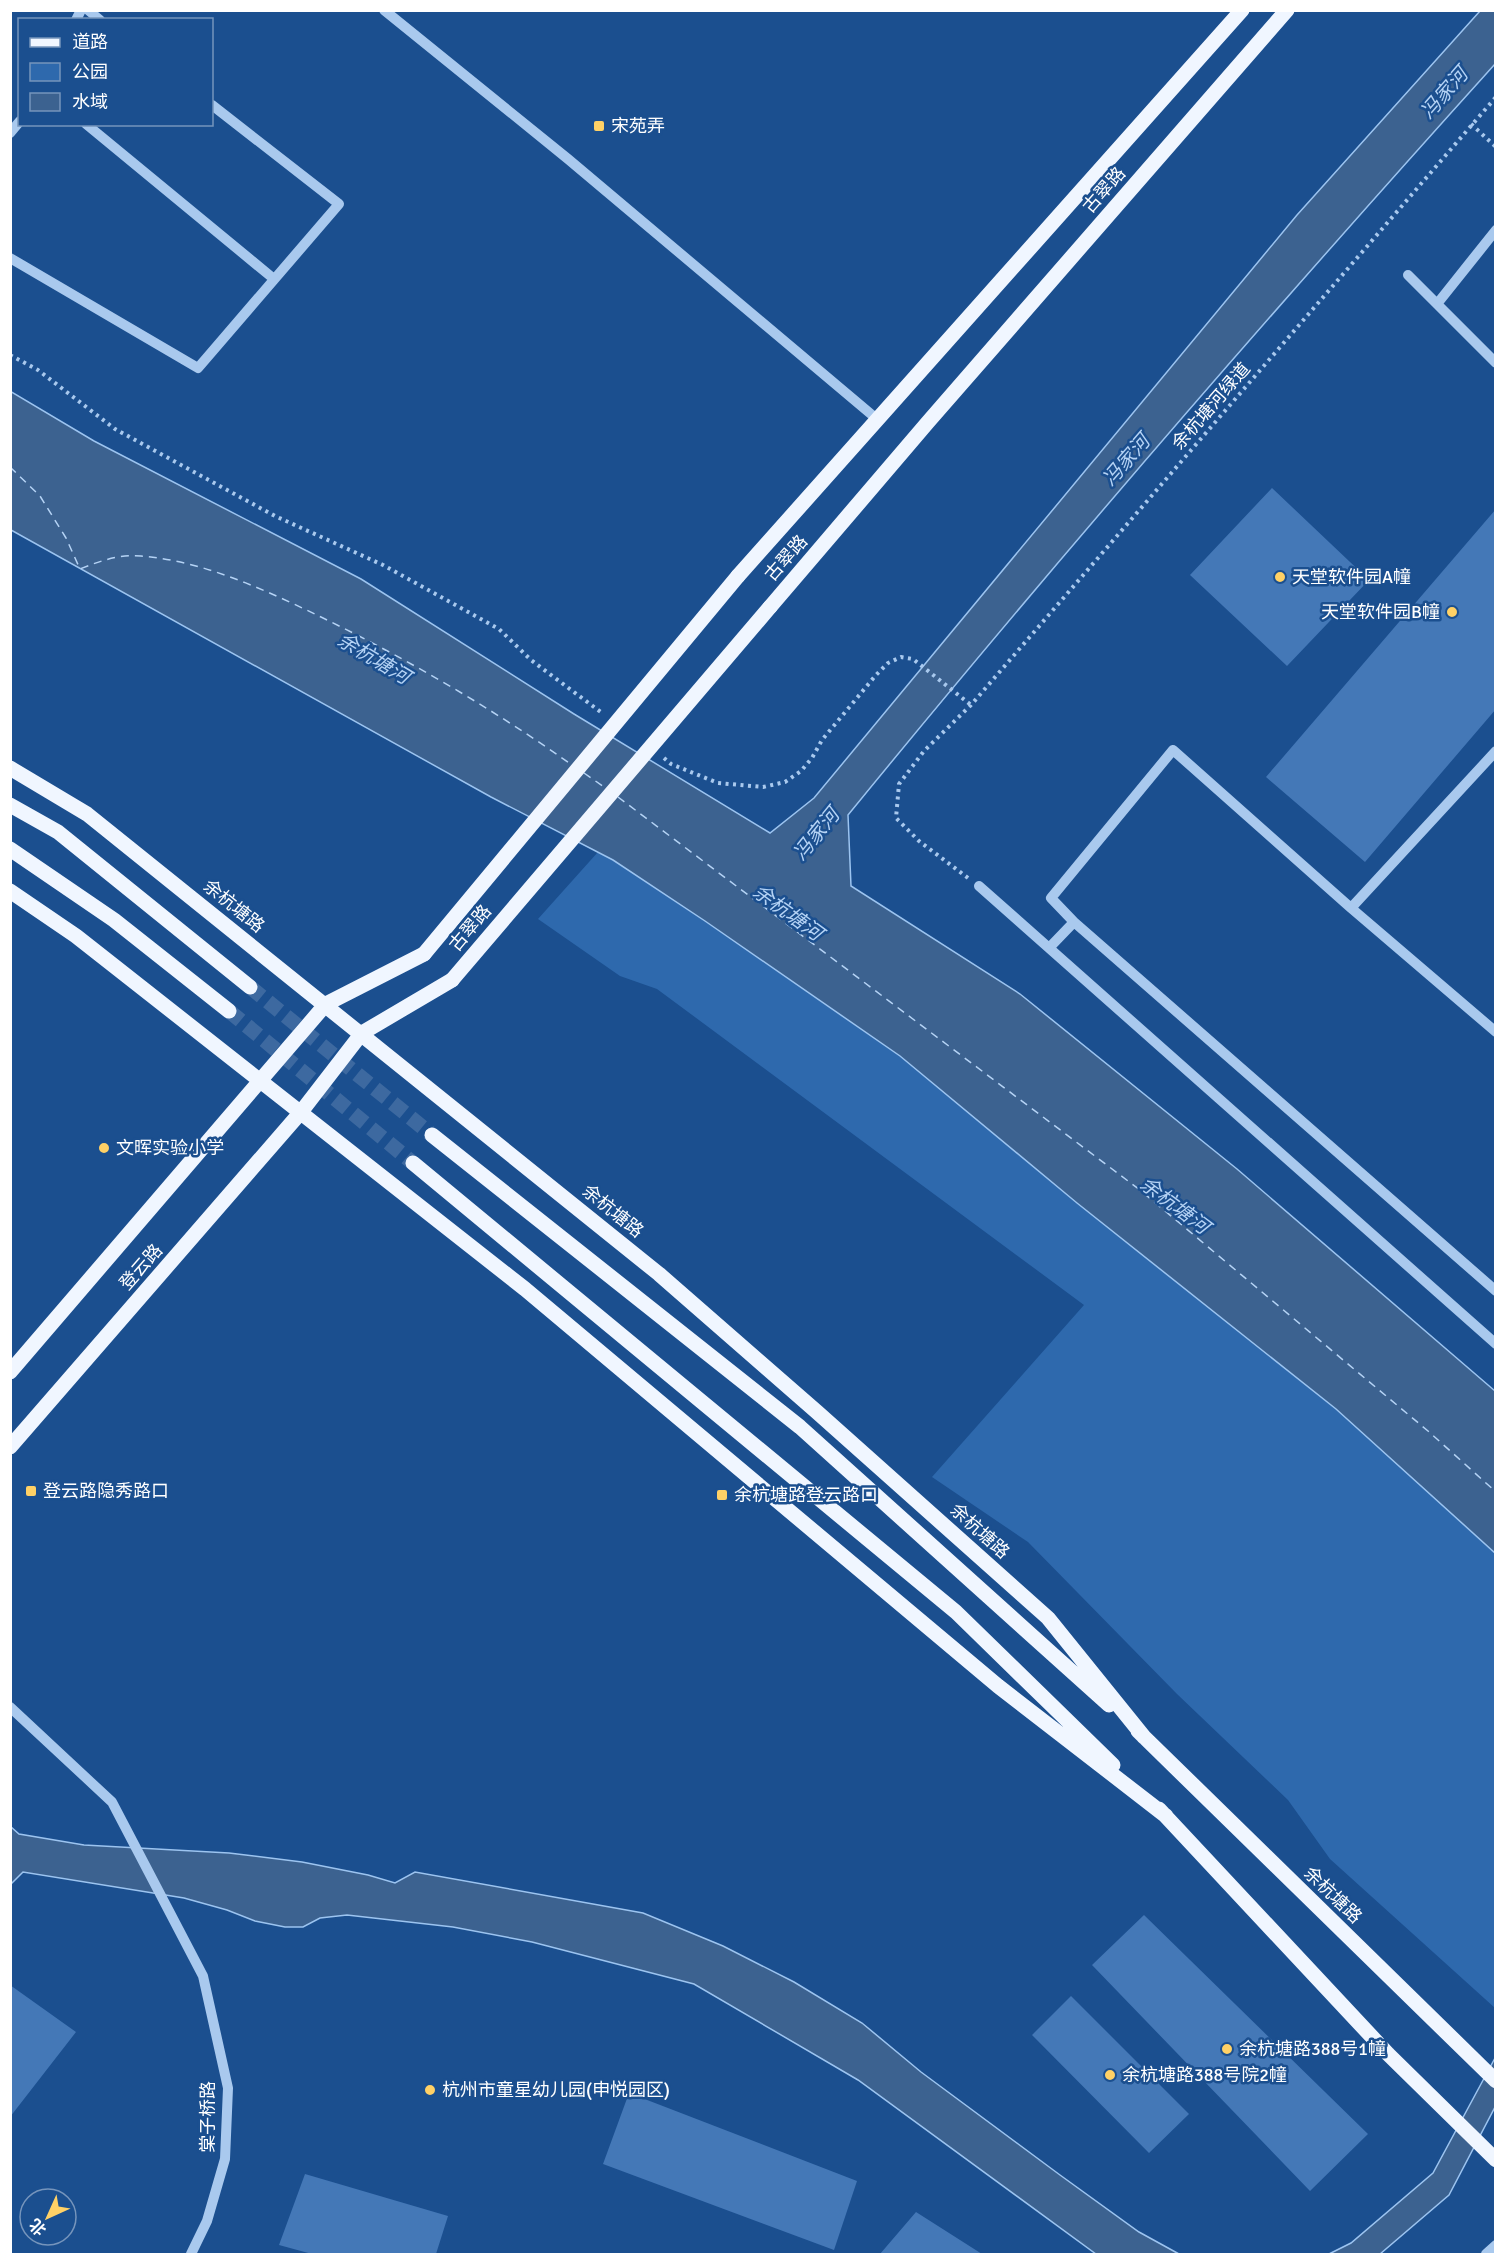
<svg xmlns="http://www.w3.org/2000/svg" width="1506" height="2265" viewBox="0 0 1506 2265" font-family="Signika,'Noto Sans SC',sans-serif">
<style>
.green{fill:#2e69ad}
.water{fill:#3c6290;stroke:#9cc4f0;stroke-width:1.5}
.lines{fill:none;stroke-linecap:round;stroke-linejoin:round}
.ferry{stroke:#b5d3f5;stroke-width:1.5;stroke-dasharray:8 6;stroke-linecap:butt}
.building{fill:#4478b7}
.major-tunnel{stroke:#3d69a0;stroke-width:15;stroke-dasharray:15 8;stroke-linecap:butt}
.path{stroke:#a9c9ee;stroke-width:4;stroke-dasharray:3 4.5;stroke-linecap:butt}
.minor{stroke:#a9c9ee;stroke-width:10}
.major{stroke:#f0f6ff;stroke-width:15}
.major-bridge{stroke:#f0f6ff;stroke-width:15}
.poi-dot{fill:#ffd166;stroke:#1b4f8f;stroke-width:2}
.labels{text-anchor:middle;stroke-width:5;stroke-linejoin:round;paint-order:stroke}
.poi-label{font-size:18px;fill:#fff;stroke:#1b4f8f;text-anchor:start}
.street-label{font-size:18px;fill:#fff;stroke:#1b4f8f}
.water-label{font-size:20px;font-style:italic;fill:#b5d3f5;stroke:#1b4f8f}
</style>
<rect width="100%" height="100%" fill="#1b4f8f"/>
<path class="green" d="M 598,852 L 613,860 L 705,921 L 900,1056 L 1077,1203 L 1336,1409 L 1495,1553 L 1495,2008 L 1330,1859 L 1288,1800 L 1177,1694 L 1028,1542 L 932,1477 L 1084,1305 L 657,989 L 620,976 L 538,919 Z"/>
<path class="water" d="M 1480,11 L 1495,11 L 1495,64 C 1274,309 1057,559 848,815 L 851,886 L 1020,994 L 1237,1169 L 1495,1391 L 1495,1553 L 1336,1409 L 1077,1203 L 900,1056 L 705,921 L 613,860 L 491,797 L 11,530 L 10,391 L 94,441 L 361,579 L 574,714 L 770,833 L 814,798 L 1297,215 Z
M 10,1826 L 19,1834 L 84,1845 L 229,1853 L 302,1862 L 368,1875 L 395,1883 L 415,1872 L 643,1913 L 723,1946 L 794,1982 L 862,2023 L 921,2072 L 1060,2175 L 1139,2232 L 1179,2254 L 1096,2254 L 858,2080 L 694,1984 L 532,1942 L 453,1927 L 347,1915 L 320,1918 L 303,1927 L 285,1927 L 255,1921 L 227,1910 L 184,1898 L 23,1872 L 11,1884 Z
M 1495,2058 L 1495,2107 L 1449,2195 L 1380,2254 L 1329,2254 L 1351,2243 L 1433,2173 Z"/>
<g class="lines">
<path class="ferry" d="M 10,467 L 40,496 L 66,538 L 80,569 C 100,561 119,554 141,556 C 204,561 265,590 321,617 C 409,660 493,709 572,765
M 584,773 L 607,789
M 618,797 L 1140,1190 L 1428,1431 L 1496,1492"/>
</g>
<path class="building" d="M 1272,488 L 1369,580 L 1287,666 L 1190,575 Z
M 1496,509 L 1496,709 L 1365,862 L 1266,777 Z
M 1144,1915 L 1368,2134 L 1310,2191 L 1092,1965 Z
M 10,1985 L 76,2032 L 10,2117 Z
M 1071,1996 L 1189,2114 L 1149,2153 L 1032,2035 Z
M 629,2093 L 857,2181 L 834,2250 L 603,2164 Z
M 305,2174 L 448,2216 L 436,2254 L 312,2254 L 279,2245 Z
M 916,2212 L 982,2254 L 880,2254 Z"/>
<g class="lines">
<path class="major-tunnel" d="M 250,987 L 432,1135
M 229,1011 L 413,1163"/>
<path class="path" d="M 1471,124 L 1496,147
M 10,355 L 38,370 L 115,429 L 275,516 L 383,565 L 499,629 L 531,660 L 602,713
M 664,758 L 671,764 L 718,783 L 763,787 L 785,782 L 801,771 L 812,758 L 822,740 L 876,675 L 888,663 L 901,657 L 913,659 L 971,705
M 968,878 L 919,841 L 896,818 L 899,784 L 924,751 L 971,705 L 1496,97"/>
<path class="minor" d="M 88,10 L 100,20
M 384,10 L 568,159 L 878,420
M 76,20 L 81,10
M 86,124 L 274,279
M 10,133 L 20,121
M 10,258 L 198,368 L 339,204 L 212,105
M 1408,275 L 1496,363
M 1437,304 L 1496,230
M 1496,751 L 1351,908 L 1496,1032
M 979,886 L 1496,1344
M 1074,922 L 1051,898 L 1173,750 L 1351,908
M 1049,948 L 1074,922 L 1496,1291
M 10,1707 L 112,1802 L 203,1976 L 228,2088 L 225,2159 L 207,2221 L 191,2254
M 1486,2254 L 1496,2245"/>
<path class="major" d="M 738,576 L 1242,10
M 770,607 L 928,422 L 1287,10
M 10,768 L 87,814 L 659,1274 L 817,1412 L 1048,1618 L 1144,1737
M 10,805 L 58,832 L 250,987
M 10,849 L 114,920 L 229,1011
M 10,891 L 76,936 L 525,1289 L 998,1686 L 1166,1816
M 432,1135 L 800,1427 L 1109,1705
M 413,1163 L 956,1612 L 1113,1765
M 10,1372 L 326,1004 L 424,954
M 10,1447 L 301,1112 L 362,1033 L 452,980
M 1138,1731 L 1496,2081
M 1159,1809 L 1388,2054 L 1496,2160"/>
<path class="major-bridge" d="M 424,954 L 738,576
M 452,980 L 770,607"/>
</g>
<g class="poi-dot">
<rect x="593" y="120" width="12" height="12" rx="3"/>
<circle cx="1280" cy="577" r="6"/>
<circle cx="1452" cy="612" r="6"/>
<circle cx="104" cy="1148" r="6"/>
<rect x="25" y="1485" width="12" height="12" rx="3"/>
<rect x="716" y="1489" width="12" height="12" rx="3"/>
<circle cx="1227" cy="2049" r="6"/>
<circle cx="1110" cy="2075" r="6"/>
<circle cx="430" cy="2090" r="6"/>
</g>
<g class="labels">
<g class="poi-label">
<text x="611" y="132">宋苑弄</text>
<text x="1292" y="583">天堂软件园A幢</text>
<text x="1440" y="618" text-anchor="end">天堂软件园B幢</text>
<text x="116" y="1154">文晖实验小学</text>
<text x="43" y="1497">登云路隐秀路口</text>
<text x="734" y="1501">余杭塘路登云路口</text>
<text x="1239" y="2055">余杭塘路388号1幢</text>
<text x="1122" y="2081">余杭塘路388号院2幢</text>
<text x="442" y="2096">杭州市童星幼儿园(申悦园区)</text>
</g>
<g class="street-label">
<text transform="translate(1104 190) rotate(-49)" y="6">古翠路</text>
<text transform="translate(1211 406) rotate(-49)" y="6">余杭塘河绿道</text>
<text transform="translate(786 558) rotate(-49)" y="6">古翠路</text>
<text transform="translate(234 906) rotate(39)" y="6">余杭塘路</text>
<text transform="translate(470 928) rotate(-50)" y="6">古翠路</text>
<text transform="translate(613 1211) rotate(39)" y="6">余杭塘路</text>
<text transform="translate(141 1267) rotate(-49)" y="6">登云路</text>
<text transform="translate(980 1531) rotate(42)" y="6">余杭塘路</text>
<text transform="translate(1333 1895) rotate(44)" y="6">余杭塘路</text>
<text transform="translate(208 2117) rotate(-90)" y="6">棠子桥路</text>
</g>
<g class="water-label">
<text transform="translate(1444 93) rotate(-49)" y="7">冯家河</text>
<text transform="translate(1126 460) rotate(-49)" y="7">冯家河</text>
<text transform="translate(374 658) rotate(31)" y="7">余杭塘河</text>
<text transform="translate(816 834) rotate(-51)" y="7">冯家河</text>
<text transform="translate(788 912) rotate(36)" y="7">余杭塘河</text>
<text transform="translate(1175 1205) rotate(37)" y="7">余杭塘河</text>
</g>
</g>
<rect width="1506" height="2265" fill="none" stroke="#ffffff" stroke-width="24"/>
<rect x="18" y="18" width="195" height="108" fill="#1b4f8f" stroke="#7695bc" stroke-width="1.5"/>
<rect x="30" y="38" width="30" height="9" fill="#f0f6ff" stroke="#7695bc" stroke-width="1.5"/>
<text x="72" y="48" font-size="18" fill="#ffffff">道路</text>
<rect x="30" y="63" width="30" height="18" fill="#2e69ad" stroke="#7695bc" stroke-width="1.5"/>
<text x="72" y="78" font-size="18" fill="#ffffff">公园</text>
<rect x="30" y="93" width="30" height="18" fill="#3c6290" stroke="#7695bc" stroke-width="1.5"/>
<text x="72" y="108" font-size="18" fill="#ffffff">水域</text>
<g transform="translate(48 2217) rotate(225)"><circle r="28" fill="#1b4f8f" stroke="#7695bc" stroke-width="1.5"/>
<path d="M0-4.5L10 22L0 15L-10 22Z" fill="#ffd166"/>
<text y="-9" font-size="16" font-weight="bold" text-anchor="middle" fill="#ffffff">北</text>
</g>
</svg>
